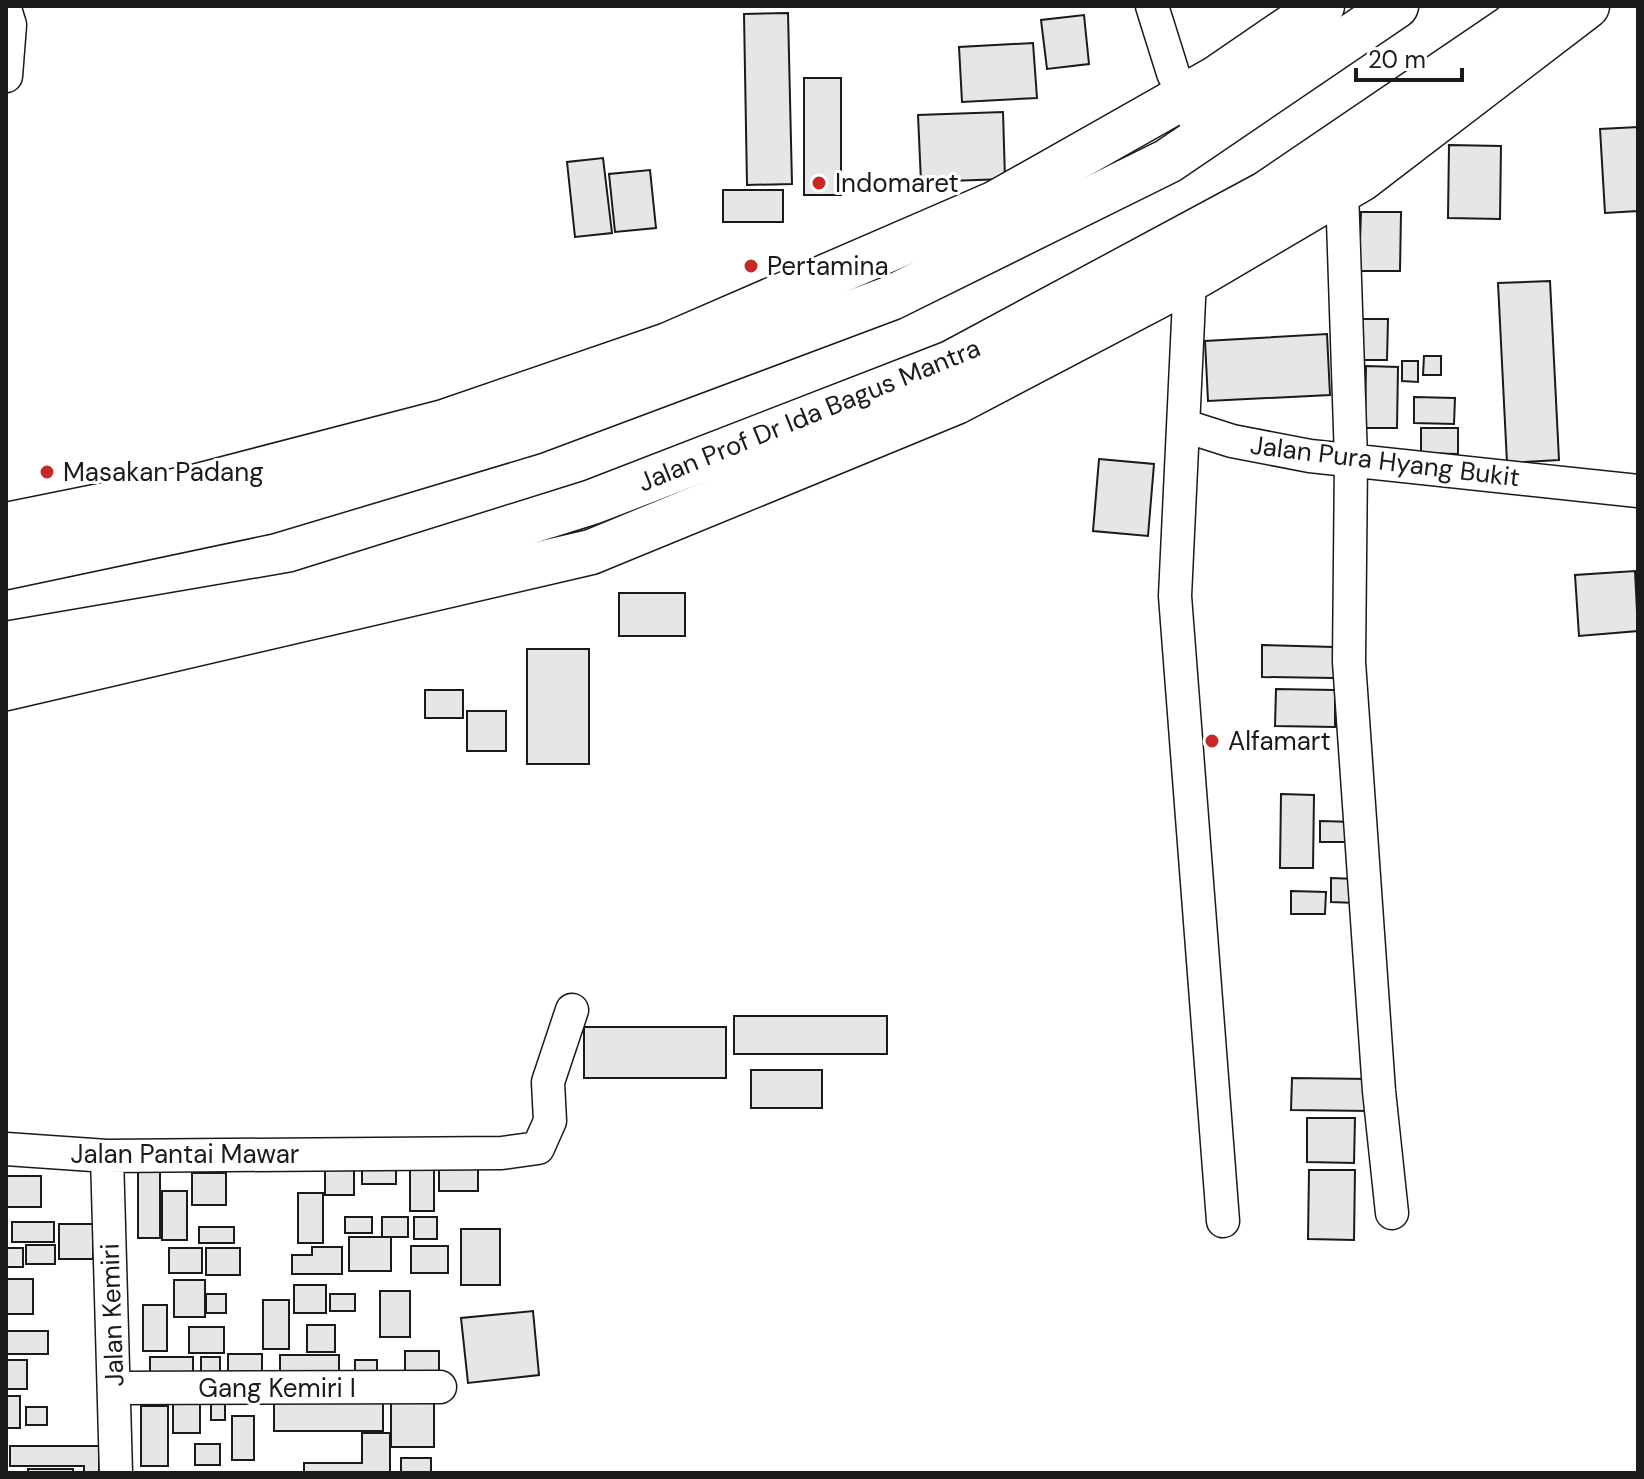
<svg xmlns="http://www.w3.org/2000/svg" width="1644" height="1479" viewBox="0 0 1644 1479" font-family="'DM Sans',sans-serif">
<style>
.building{fill:#e6e6e6;stroke:#1a1a1a;stroke-width:2}
.lines{fill:none;stroke-linecap:round;stroke-linejoin:round}
.street-casing{stroke:#1a1a1a;stroke-width:35}
.secondary-casing{stroke:#1a1a1a;stroke-width:47}
.highway-casing{stroke:#1a1a1a;stroke-width:47}
.street{stroke:#fff;stroke-width:32}
.secondary{stroke:#fff;stroke-width:44}
.highway{stroke:#fff;stroke-width:44}
.poi-dot{fill:#c62828;stroke:#fff;stroke-width:3}
.labels{text-anchor:middle;stroke-width:6;stroke-linejoin:round;paint-order:stroke}
.poi-label{font-size:26px;fill:#1a1a1a;stroke:#fff;text-anchor:start}
.street-label{font-size:26px;fill:#1a1a1a;stroke:#fff}
</style>
<rect width="100%" height="100%" fill="#fff"/>
<path class="building" d="M 788,13 L 792,184 L 747,185 L 744,14 Z
M 1084,15 L 1089,64 L 1047,69 L 1041,20 Z
M 1033,43 L 1037,98 L 962,102 L 959,47 Z
M 804,78 L 841,78 L 841,195 L 804,195 Z
M 1003,112 L 1005,179 L 921,182 L 918,115 Z
M 1638,127 L 1638,211 L 1605,213 L 1600,129 Z
M 1449,145 L 1501,146 L 1500,219 L 1448,218 Z
M 603,158 L 612,233 L 575,237 L 567,162 Z
M 650,170 L 656,228 L 615,232 L 609,174 Z
M 723,190 L 783,190 L 783,222 L 723,222 Z
M 1361,212 L 1401,212 L 1400,271 L 1359,271 Z
M 1550,281 L 1559,460 L 1507,463 L 1498,283 Z
M 1361,319 L 1388,319 L 1387,360 L 1360,360 Z
M 1327,334 L 1330,395 L 1208,401 L 1205,341 Z
M 1424,356 L 1441,356 L 1441,375 L 1423,375 Z
M 1402,361 L 1418,361 L 1418,382 L 1402,381 Z
M 1366,366 L 1398,367 L 1397,428 L 1365,428 Z
M 1414,397 L 1455,398 L 1454,424 L 1414,423 Z
M 1421,428 L 1458,428 L 1458,454 L 1421,453 Z
M 1099,459 L 1154,464 L 1148,536 L 1093,531 Z
M 1635,571 L 1638,631 L 1579,636 L 1575,575 Z
M 619,593 L 685,593 L 685,636 L 619,636 Z
M 1262,645 L 1334,647 L 1334,678 L 1262,677 Z
M 527,649 L 589,649 L 589,764 L 527,764 Z
M 1276,689 L 1335,690 L 1335,727 L 1275,726 Z
M 425,690 L 463,690 L 463,718 L 425,718 Z
M 467,711 L 506,711 L 506,751 L 467,751 Z
M 1281,794 L 1314,795 L 1313,868 L 1280,868 Z
M 1320,821 L 1355,822 L 1355,842 L 1320,842 Z
M 1331,878 L 1356,879 L 1356,903 L 1331,902 Z
M 1291,891 L 1326,892 L 1325,914 L 1291,914 Z
M 734,1016 L 887,1016 L 887,1054 L 734,1054 Z
M 584,1027 L 726,1027 L 726,1078 L 584,1078 Z
M 751,1070 L 822,1070 L 822,1108 L 751,1108 Z
M 1292,1078 L 1371,1079 L 1370,1111 L 1291,1110 Z
M 1307,1118 L 1355,1118 L 1354,1163 L 1307,1162 Z
M 439,1159 L 478,1159 L 478,1191 L 439,1191 Z
M 325,1163 L 354,1163 L 354,1195 L 325,1195 Z
M 138,1167 L 160,1167 L 160,1238 L 138,1238 Z
M 410,1167 L 434,1167 L 434,1211 L 410,1211 Z
M 362,1168 L 396,1168 L 396,1184 L 362,1184 Z
M 1309,1170 L 1355,1170 L 1354,1240 L 1308,1239 Z
M 192,1173 L 226,1173 L 226,1205 L 192,1205 Z
M 6,1176 L 41,1176 L 41,1207 L 6,1207 Z
M 162,1191 L 187,1191 L 187,1240 L 162,1240 Z
M 298,1193 L 323,1193 L 323,1243 L 298,1243 Z
M 345,1217 L 372,1217 L 372,1233 L 345,1233 Z
M 382,1217 L 408,1217 L 408,1237 L 382,1237 Z
M 414,1217 L 437,1217 L 437,1239 L 414,1239 Z
M 12,1222 L 54,1222 L 54,1242 L 12,1242 Z
M 59,1224 L 93,1224 L 93,1259 L 59,1259 Z
M 199,1227 L 234,1227 L 234,1243 L 199,1243 Z
M 461,1229 L 500,1229 L 500,1285 L 461,1285 Z
M 349,1237 L 391,1237 L 391,1271 L 349,1271 Z
M 26,1245 L 55,1245 L 55,1264 L 26,1264 Z
M 411,1246 L 448,1246 L 448,1273 L 411,1273 Z
M 312,1247 L 342,1247 L 342,1274 L 292,1274 L 292,1255 L 312,1255 Z
M 6,1248 L 23,1248 L 23,1267 L 6,1267 Z
M 169,1248 L 202,1248 L 202,1273 L 169,1273 Z
M 206,1248 L 240,1248 L 240,1275 L 206,1275 Z
M 6,1279 L 33,1279 L 33,1314 L 6,1314 Z
M 174,1280 L 205,1280 L 205,1317 L 174,1317 Z
M 294,1285 L 326,1285 L 326,1313 L 294,1313 Z
M 380,1291 L 410,1291 L 410,1337 L 380,1337 Z
M 206,1294 L 226,1294 L 226,1313 L 206,1313 Z
M 330,1294 L 355,1294 L 355,1311 L 330,1311 Z
M 263,1300 L 289,1300 L 289,1349 L 263,1349 Z
M 143,1305 L 167,1305 L 167,1351 L 143,1351 Z
M 533,1311 L 539,1375 L 468,1383 L 461,1318 Z
M 307,1325 L 335,1325 L 335,1352 L 307,1352 Z
M 189,1327 L 224,1327 L 224,1353 L 189,1353 Z
M 6,1331 L 48,1331 L 48,1354 L 6,1354 Z
M 405,1351 L 439,1351 L 439,1375 L 405,1375 Z
M 228,1354 L 262,1354 L 262,1375 L 228,1375 Z
M 280,1355 L 339,1355 L 339,1381 L 280,1381 Z
M 150,1357 L 193,1357 L 193,1379 L 150,1379 Z
M 201,1357 L 220,1357 L 220,1378 L 201,1378 Z
M 6,1360 L 27,1360 L 27,1389 L 6,1389 Z
M 355,1360 L 377,1360 L 377,1375 L 355,1375 Z
M 274,1393 L 383,1393 L 383,1431 L 274,1431 Z
M 173,1394 L 200,1394 L 200,1433 L 173,1433 Z
M 6,1396 L 20,1396 L 20,1428 L 6,1428 Z
M 391,1397 L 434,1397 L 434,1447 L 391,1447 Z
M 211,1403 L 225,1403 L 225,1420 L 211,1420 Z
M 141,1406 L 168,1406 L 168,1466 L 141,1466 Z
M 26,1407 L 47,1407 L 47,1425 L 26,1425 Z
M 232,1416 L 254,1416 L 254,1460 L 232,1460 Z
M 362,1433 L 390,1433 L 390,1473 L 304,1473 L 304,1463 L 362,1463 Z
M 195,1444 L 220,1444 L 220,1465 L 195,1465 Z
M 10,1446 L 99,1446 L 99,1473 L 84,1473 L 84,1466 L 10,1466 Z
M 401,1458 L 431,1458 L 431,1473 L 401,1473 Z
M 28,1469 L 73,1469 L 73,1473 L 28,1473 Z"/>
<g class="lines">
<g class="street-casing">
<path id="street" d="M 1152,6 L 1173,73 L 1193,116
M 6,12 L 10,25 L 6,76
M 1342,191 L 1351,459 L 1349,662 L 1379,1091 L 1392,1213
M 1190,279 L 1175,596 L 1223,1221
M 1185,426 L 1232,441 L 1310,456 L 1638,491
M 6,1149 L 107,1156 L 502,1153 L 538,1148 L 550,1121 L 548,1082 L 572,1010
M 107,1156 L 116,1473
M 114,1388 L 440,1387"/>
</g>
<g class="secondary-casing">
<path id="secondary" d="M 6,525 L 194,487 L 444,422 L 668,345 L 996,203 L 1217,78 L 1322,6
M 6,688 L 591,552 L 956,402 L 1198,275 L 1361,179 L 1587,6"/>
</g>
<g class="highway-casing">
<path id="highway" d="M 6,567 L 266,512 L 533,432 L 891,298 L 1168,161 L 1396,6
M 6,644 L 298,594 L 592,502 L 951,363 L 1267,193 L 1510,28 L 1536,6"/>
</g>
<use href="#street" class="street"/>
<use href="#secondary" class="secondary"/>
<use href="#highway" class="highway"/>
</g>
<g class="poi-dot">
<circle cx="819" cy="183" r="8"/>
<circle cx="751" cy="266" r="8"/>
<circle cx="47" cy="472" r="8"/>
<circle cx="1212" cy="741" r="8"/>
</g>
<g class="labels">
<g class="poi-label">
<text x="835" y="192">Indomaret</text>
<text x="767" y="275">Pertamina</text>
<text x="63" y="481">Masakan Padang</text>
<text x="1228" y="750">Alfamart</text>
</g>
<g class="street-label">
<text transform="translate(809 415) rotate(-22)" y="9">Jalan Prof Dr Ida Bagus Mantra</text>
<text transform="translate(1385 461) rotate(7)" y="9">Jalan Pura Hyang Bukit</text>
<text x="185" y="1163">Jalan Pantai Mawar</text>
<text transform="translate(112 1315) rotate(-92)" y="9">Jalan Kemiri</text>
<text x="277" y="1397">Gang Kemiri I</text>
</g>
</g>
<rect width="1644" height="1479" fill="none" stroke="#1a1a1a" stroke-width="16"/>
<path d="M1356 68v12h106v-12" fill="none" stroke="#1a1a1a" stroke-width="4"/>
<text x="1368" y="68" font-size="24" fill="#1a1a1a" stroke="#ffffff" stroke-width="6" paint-order="stroke">20 m</text>
</svg>
